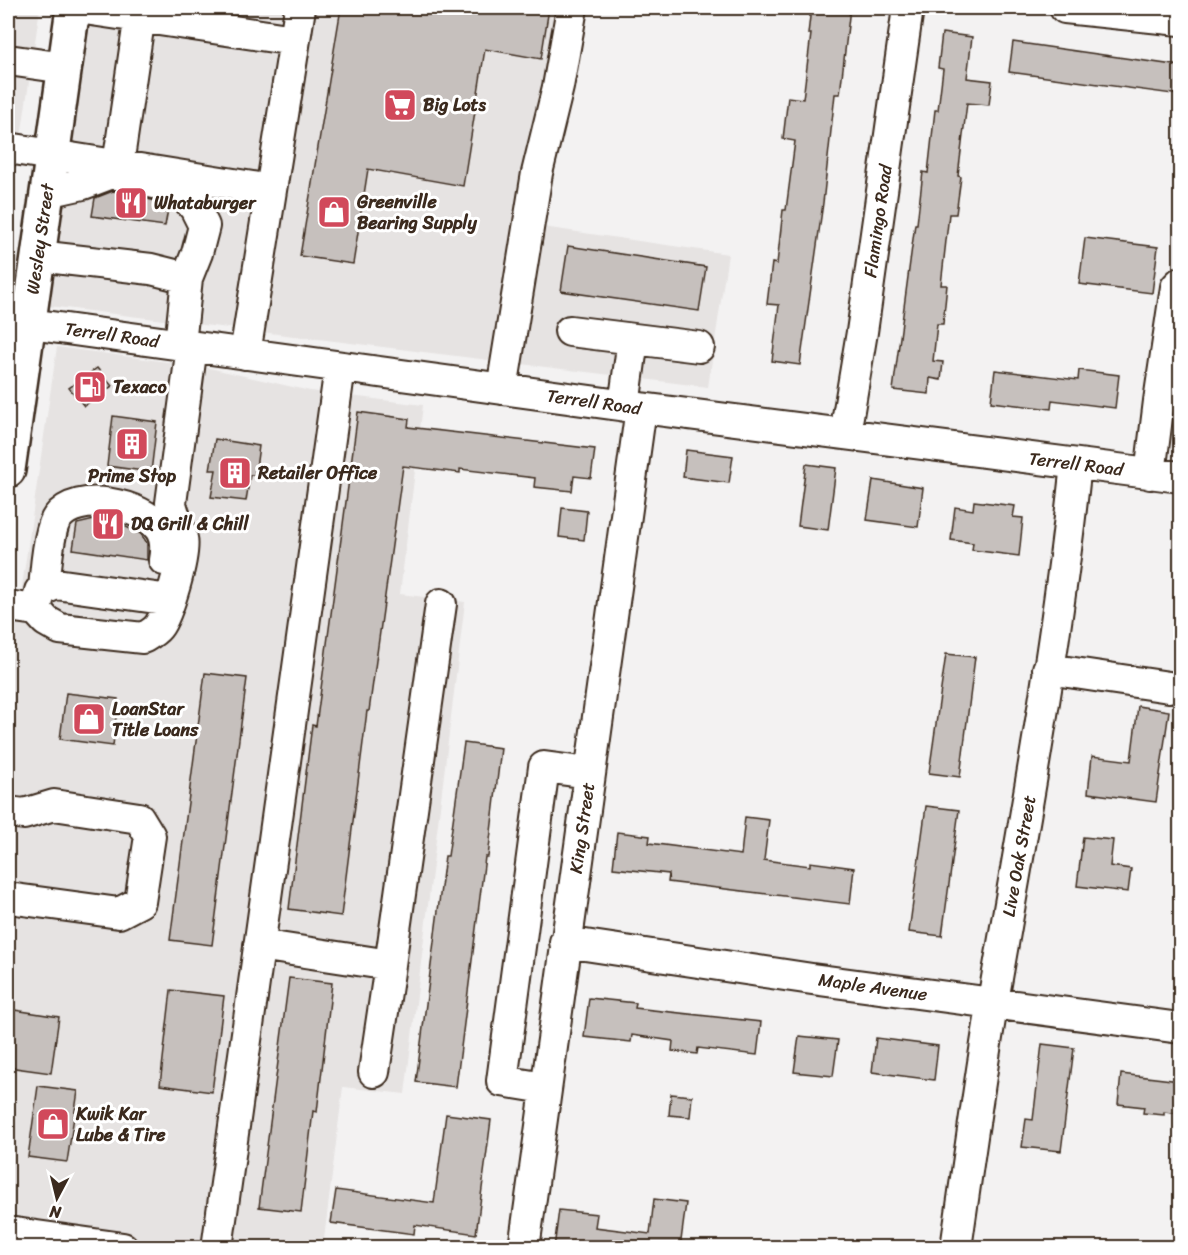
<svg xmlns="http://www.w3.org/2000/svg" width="1188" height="1255" viewBox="0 0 1188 1255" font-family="Sriracha,sans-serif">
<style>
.built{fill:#e6e3e2}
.building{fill:#c6c0bd;stroke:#3b2a1e;stroke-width:1.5}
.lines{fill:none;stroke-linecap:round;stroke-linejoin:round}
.minor-casing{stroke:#3b2a1e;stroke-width:34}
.major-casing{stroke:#3b2a1e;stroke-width:38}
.minor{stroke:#fff;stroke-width:30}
.major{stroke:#fff;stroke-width:33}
.labels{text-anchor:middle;stroke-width:6;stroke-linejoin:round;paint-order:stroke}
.poi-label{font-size:18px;font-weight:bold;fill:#3b2a1e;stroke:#fff;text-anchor:start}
.street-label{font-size:18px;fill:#3b2a1e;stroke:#fff}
</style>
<rect width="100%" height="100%" fill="#f3f2f2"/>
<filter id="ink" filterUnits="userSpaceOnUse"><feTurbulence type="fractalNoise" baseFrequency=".0167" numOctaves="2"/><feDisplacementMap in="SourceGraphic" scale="12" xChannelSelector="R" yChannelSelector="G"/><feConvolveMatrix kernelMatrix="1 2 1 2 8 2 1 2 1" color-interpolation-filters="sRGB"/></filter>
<g filter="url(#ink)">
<path class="built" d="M 8,8 L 40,8 L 8,225 Z
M 93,8 L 584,8 L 543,227 L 728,254 L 708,387 L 49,306 Z
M 57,347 L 205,367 L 310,391 L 423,405 L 400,594 L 465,602 L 405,1094 L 343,1087 L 323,1247 L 146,1247 L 119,1244 L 120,1232 L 8,1214 L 8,682 Z"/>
<path class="building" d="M 341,8 L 549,8 L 541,59 L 485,49 L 463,186 L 368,169 L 353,264 L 300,256 Z
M 811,8 L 850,8 L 840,94 L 835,94 L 823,203 L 800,365 L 772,361 L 779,305 L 767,304 L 772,263 L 777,264 L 783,210 L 786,210 L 795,141 L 783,139 L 788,97 L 803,99 L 811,34 L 808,34 Z
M 942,33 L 972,37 L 967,78 L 992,81 L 989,105 L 967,103 L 958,176 L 961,177 L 956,214 L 949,214 L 941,285 L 947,285 L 943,324 L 937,324 L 933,361 L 943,362 L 941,380 L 930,378 L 929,394 L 893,390 L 915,224 L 917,224 L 923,172 L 928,173 L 935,110 L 938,110 L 943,69 L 938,68 Z
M 1013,42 L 1180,66 L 1180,95 L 1009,72 Z
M 113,191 L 169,204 L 165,226 L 92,216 L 95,198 Z
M 1085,238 L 1158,247 L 1152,293 L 1079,284 Z
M 568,246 L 706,267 L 699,311 L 561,291 Z
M 97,368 L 112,386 L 84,406 L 69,388 Z
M 995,370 L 1078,380 L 1079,370 L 1119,375 L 1115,408 L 1052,400 L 1051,409 L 991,402 Z
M 358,412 L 409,419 L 408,427 L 595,449 L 591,478 L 574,476 L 572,491 L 534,487 L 535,478 L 460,469 L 460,473 L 403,466 L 369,711 L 367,711 L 341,916 L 289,909 L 312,725 L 316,726 Z
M 113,416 L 157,422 L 151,472 L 107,466 Z
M 215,439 L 259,446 L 255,475 L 250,475 L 246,501 L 211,497 L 216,470 L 210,470 Z
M 686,450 L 733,456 L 729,483 L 683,477 Z
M 806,464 L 836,468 L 828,530 L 798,526 Z
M 873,480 L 923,488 L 918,527 L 867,520 Z
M 974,501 L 1015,506 L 1013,517 L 1023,518 L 1019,556 L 972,550 L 973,543 L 951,540 L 955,507 L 973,510 Z
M 562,508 L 587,511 L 584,540 L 559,537 Z
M 94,520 L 120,524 L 141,534 L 147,543 L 147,560 L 73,549 L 77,524 Z
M 946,654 L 975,657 L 960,777 L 929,773 Z
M 205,673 L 247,678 L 212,945 L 170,940 Z
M 66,693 L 118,699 L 113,746 L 60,739 Z
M 1138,706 L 1169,711 L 1156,802 L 1088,793 L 1092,756 L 1131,761 Z
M 464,743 L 501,748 L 488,857 L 485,857 L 456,1087 L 416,1082 L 445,856 L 448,856 Z
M 926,806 L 959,810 L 942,936 L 909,932 Z
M 745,817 L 769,820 L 764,860 L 810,866 L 810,862 L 854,868 L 850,904 L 668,882 L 669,874 L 613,868 L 617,832 L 650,836 L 649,843 L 741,855 Z
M 1083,837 L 1113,840 L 1110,866 L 1131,869 L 1128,892 L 1077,886 Z
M 289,978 L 332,983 L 317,1112 L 313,1111 L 301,1212 L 259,1207 Z
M 171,990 L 224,996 L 212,1092 L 160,1085 Z
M 589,998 L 636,1003 L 635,1008 L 761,1022 L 757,1055 L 698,1048 L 697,1054 L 672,1051 L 673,1041 L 632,1035 L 631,1042 L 584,1037 Z
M 8,1009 L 59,1017 L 51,1073 L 8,1067 Z
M 799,1036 L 838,1040 L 833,1076 L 794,1072 Z
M 876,1038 L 938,1046 L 934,1080 L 872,1072 Z
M 1042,1044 L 1074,1048 L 1061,1151 L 1022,1147 L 1026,1119 L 1033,1120 Z
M 1121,1074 L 1180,1081 L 1180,1114 L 1164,1112 L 1164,1115 L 1143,1113 L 1144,1107 L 1118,1104 Z
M 38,1086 L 78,1091 L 67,1162 L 28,1157 Z
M 671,1094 L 692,1096 L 690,1117 L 669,1115 Z
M 446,1114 L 491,1120 L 476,1234 L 415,1225 L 414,1234 L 331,1223 L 336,1190 L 434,1203 Z
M 654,1199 L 686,1203 L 680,1248 L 554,1248 L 559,1210 L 597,1214 L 595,1227 L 650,1234 Z"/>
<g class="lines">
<g class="minor-casing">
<path id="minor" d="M 78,8 L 294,40
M 1065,8 L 1180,20
M 8,60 L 65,68
M 8,148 L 271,190
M 118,165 L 141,8
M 47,192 L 83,184 L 112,173 L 179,189 L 195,208 L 204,226 L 197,253 L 187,278
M 38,256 L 151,269 L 187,278 L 180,345
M 8,321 L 641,408 L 1180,477
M 570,331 L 699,347
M 245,354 L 300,8
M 502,389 L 537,173 L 558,87 L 572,8
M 624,406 L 633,339
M 845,434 L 862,332 L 908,8
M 1150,474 L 1159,401 L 1176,287 L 1180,283
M 44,590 C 45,575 49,528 57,518 C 77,490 142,504 160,529 C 166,538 166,549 164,560
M 37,605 L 40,591 L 56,584 L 170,600
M 8,606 L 36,610 L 46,621 L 60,629 L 143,638 C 148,635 154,632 158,627 C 168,614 186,554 182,538 C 180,526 173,515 171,503 L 192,346
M 1048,669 L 1169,687
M 8,812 L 24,814 L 54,805 L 139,818 L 150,836 L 140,902 L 119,913 L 8,898
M 565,942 L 812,979 L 1180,1028
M 259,945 L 390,965 L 374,1072
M 390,965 L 441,604
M 545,1088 L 502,1081 L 544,767 L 589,773
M 8,1232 L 123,1248
M 217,1248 L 340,367
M 524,1248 L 641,408
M 956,1248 C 968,1165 979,1083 993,1001 C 1024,823 1057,644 1076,464"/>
</g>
<g class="major-casing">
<path id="major" d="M 8,470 L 73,8"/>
</g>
<use href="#minor" class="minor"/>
<use href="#major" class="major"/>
</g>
</g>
<defs>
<g id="supermarket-square" transform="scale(1.725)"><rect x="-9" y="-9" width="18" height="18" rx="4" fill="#d1495b" stroke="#fff"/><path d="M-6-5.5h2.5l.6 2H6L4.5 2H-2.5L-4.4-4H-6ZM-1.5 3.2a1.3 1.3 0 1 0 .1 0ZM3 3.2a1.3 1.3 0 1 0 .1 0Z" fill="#fff"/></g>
<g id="restaurant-square" transform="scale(1.725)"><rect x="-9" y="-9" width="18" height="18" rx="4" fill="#d1495b" stroke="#fff"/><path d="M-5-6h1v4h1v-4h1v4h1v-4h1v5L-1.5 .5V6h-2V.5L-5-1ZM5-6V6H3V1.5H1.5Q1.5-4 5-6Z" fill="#fff"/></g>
<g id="shop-square" transform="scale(1.725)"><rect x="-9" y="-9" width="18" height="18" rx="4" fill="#d1495b" stroke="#fff"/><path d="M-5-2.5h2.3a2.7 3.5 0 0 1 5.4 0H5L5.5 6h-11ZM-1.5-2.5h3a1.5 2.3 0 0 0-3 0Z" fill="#fff"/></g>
<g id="fuel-square" transform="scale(1.725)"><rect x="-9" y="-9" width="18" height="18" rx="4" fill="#d1495b" stroke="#fff"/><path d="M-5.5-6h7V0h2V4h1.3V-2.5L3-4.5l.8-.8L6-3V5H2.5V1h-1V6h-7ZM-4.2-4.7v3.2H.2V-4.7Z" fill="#fff"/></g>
<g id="building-square" transform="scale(1.725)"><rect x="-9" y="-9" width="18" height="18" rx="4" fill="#d1495b" stroke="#fff"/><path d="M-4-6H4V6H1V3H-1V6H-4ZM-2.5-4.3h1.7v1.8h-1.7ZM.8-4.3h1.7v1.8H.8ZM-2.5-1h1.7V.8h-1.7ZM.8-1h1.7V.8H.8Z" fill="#fff"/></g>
</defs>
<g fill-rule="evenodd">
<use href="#supermarket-square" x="400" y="105"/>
<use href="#restaurant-square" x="131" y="203"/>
<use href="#shop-square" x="334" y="212"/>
<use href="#fuel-square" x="90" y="387"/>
<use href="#building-square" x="132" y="444"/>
<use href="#building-square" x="235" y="473"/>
<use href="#restaurant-square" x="108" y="524"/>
<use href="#shop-square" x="89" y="719"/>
<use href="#shop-square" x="53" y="1124"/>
</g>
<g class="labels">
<g class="poi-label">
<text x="423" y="111">Big Lots</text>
<text x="357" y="208">Greenville<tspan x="357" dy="21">Bearing Supply</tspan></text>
<text x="154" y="209">Whataburger</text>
<text x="113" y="393">Texaco</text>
<text x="258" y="479">Retailer Office</text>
<text x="132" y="482" text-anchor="middle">Prime Stop</text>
<text x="131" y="530">DQ Grill &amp; Chill</text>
<text x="112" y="715">LoanStar<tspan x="112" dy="21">Title Loans</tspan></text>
<text x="76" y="1120">Kwik Kar<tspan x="76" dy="21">Lube &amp; Tire</tspan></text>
</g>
<g class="street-label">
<text transform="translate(878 221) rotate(-82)" y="6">Flamingo Road</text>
<text transform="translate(40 239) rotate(-82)" y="6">Wesley Street</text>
<text transform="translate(112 335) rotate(8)" y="6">Terrell Road</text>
<text transform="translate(594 402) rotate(8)" y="6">Terrell Road</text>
<text transform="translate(1076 464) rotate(7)" y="6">Terrell Road</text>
<text transform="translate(582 828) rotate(-82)" y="6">King Street</text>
<text transform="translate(1019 856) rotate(-80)" y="6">Live Oak Street</text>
<text transform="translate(873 987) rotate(8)" y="6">Maple Avenue</text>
</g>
</g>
<rect width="1188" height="1255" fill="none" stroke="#fff" stroke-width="30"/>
<rect x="15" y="15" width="1158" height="1225" fill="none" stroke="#3b2a1e" stroke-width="2" filter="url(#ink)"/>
<g transform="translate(57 1198) rotate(187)" stroke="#ffffff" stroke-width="4.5" paint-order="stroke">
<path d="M0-4.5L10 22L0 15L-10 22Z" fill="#3b2a1e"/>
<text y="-9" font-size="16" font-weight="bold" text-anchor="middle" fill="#3b2a1e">N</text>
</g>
</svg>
